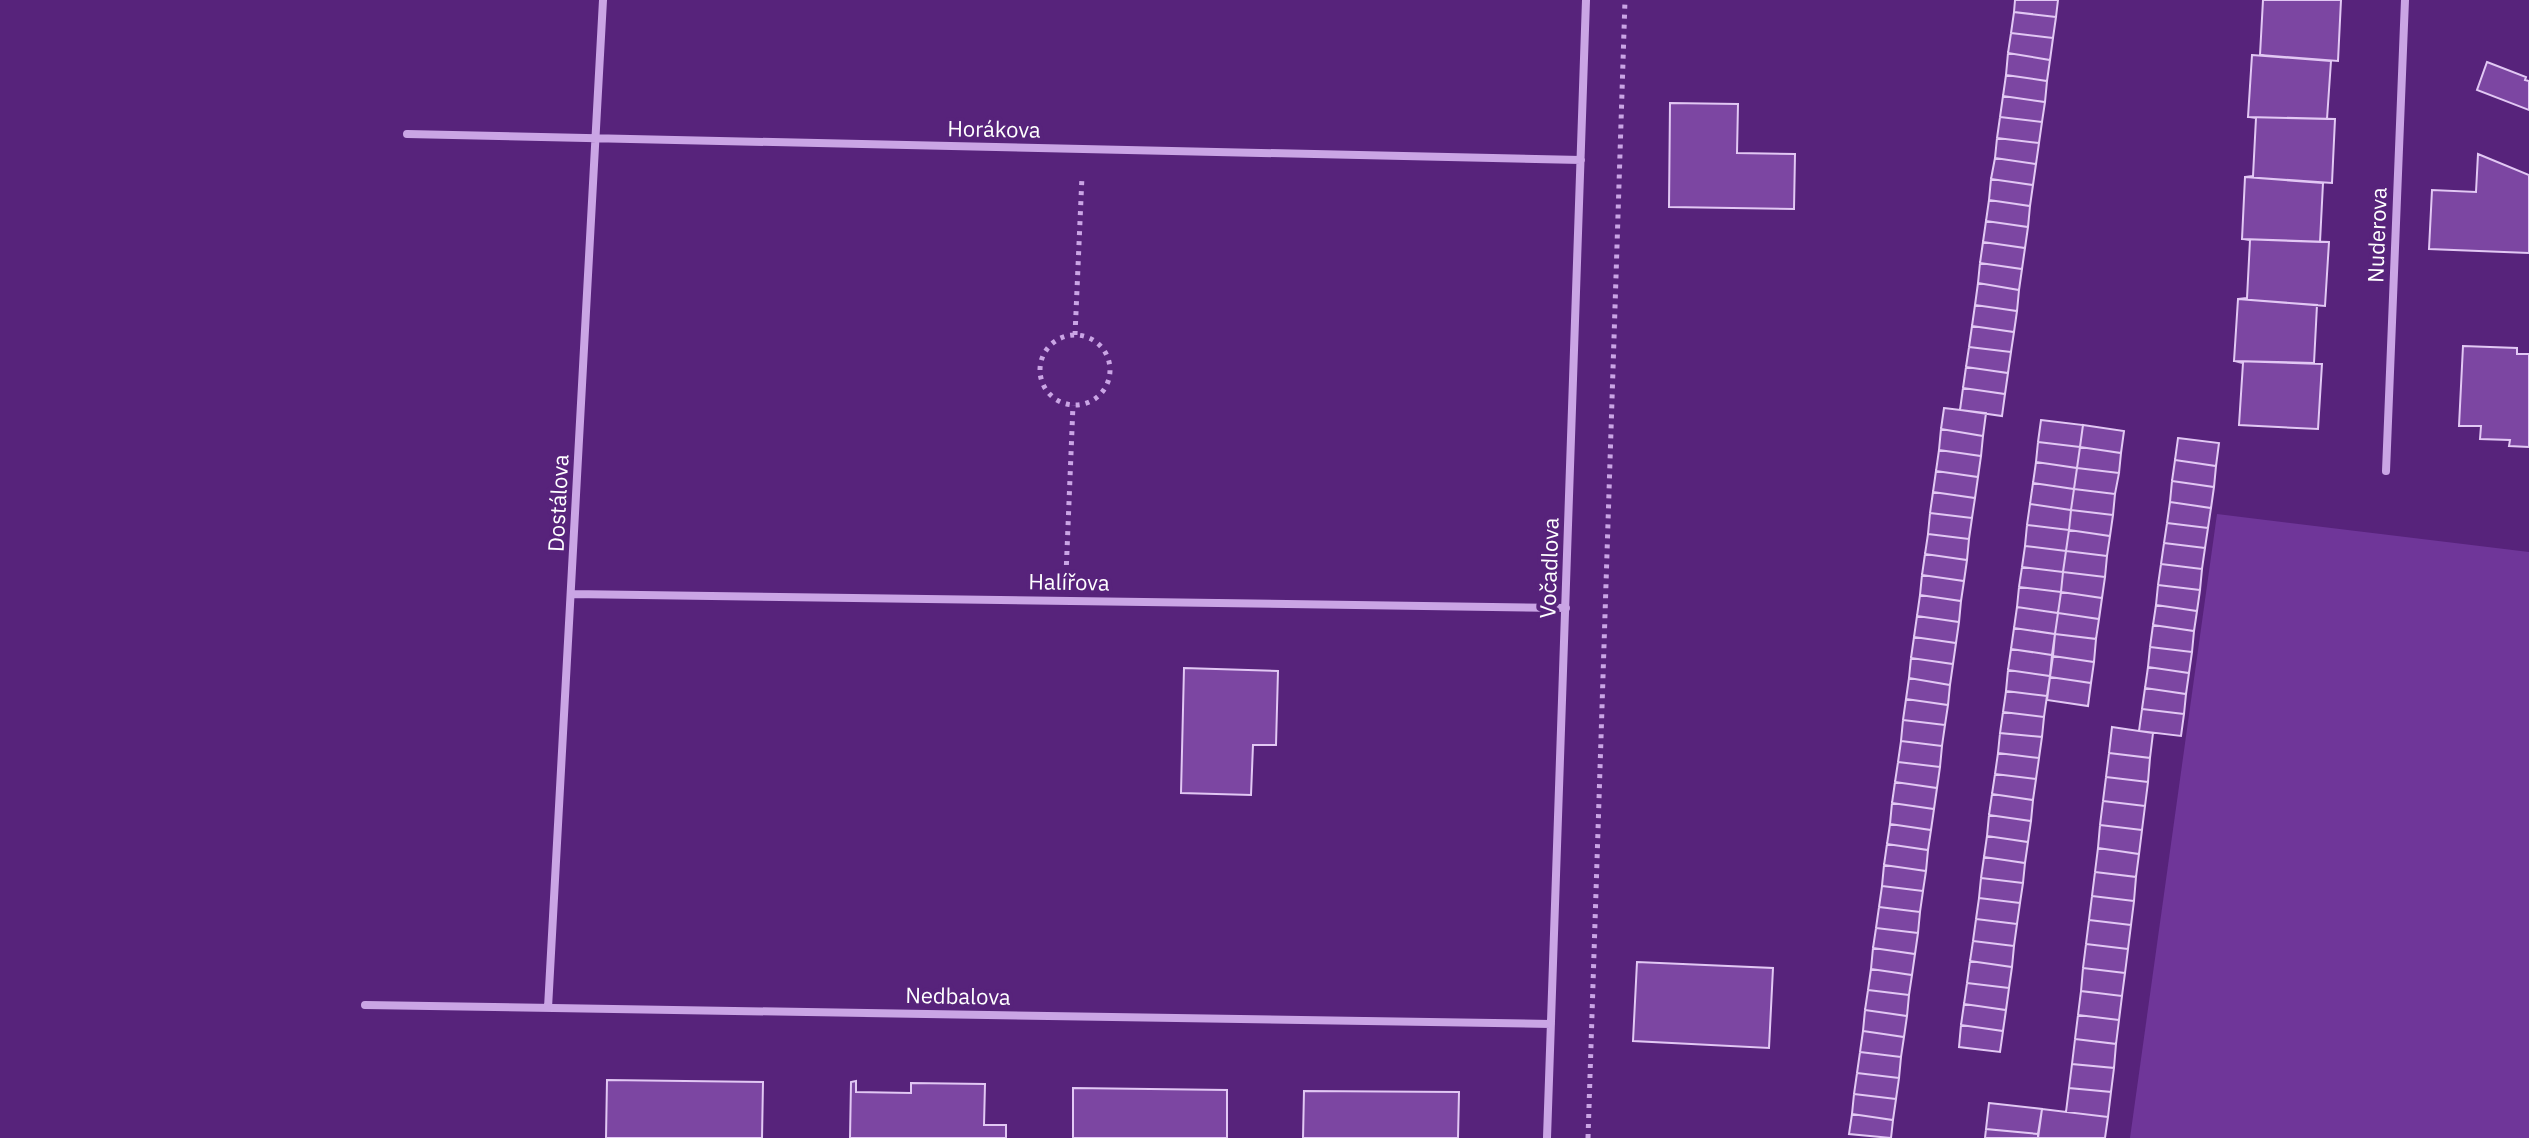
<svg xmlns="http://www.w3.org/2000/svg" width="2529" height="1138" viewBox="0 0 2529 1138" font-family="'IBM Plex Sans',sans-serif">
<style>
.green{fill:#6f3699}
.building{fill:#7c46a2;stroke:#e2c8f4;stroke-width:2}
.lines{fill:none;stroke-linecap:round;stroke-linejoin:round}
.path{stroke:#caa5e5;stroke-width:5;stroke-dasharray:4 6;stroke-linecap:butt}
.minor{stroke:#caa5e5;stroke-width:8}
.labels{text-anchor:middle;stroke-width:8;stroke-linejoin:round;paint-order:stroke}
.street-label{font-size:22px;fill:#fff;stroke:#57237b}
</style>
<rect width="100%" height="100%" fill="#57237b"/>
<path class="green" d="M 2217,514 L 2529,552 L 2529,1138 L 2130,1138 Z"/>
<path class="building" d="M 2015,0 L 2058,0 L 2056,17 L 2014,12 Z
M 2263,0 L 2341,0 L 2338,61 L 2260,55 Z
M 2014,12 L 2056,17 L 2053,38 L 2011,33 Z
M 2011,33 L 2053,38 L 2050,60 L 2008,53 Z
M 2008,53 L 2050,60 L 2047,81 L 2006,75 Z
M 2252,55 L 2331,61 L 2327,119 L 2248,117 Z
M 2487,62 L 2526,77 L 2525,80 L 2529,81 L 2529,110 L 2477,90 Z
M 2006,75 L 2047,81 L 2045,102 L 2003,96 Z
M 2003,96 L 2045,102 L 2042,122 L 2000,117 Z
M 1670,103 L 1738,104 L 1737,153 L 1795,154 L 1794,209 L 1669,207 Z
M 2000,117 L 2042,122 L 2039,143 L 1997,138 Z
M 2248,117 L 2335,119 L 2332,183 L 2245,177 L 2253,176 L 2256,118 Z
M 1997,138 L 2039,143 L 2036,164 L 1995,158 Z
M 2478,154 L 2529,175 L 2529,253 L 2429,249 L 2432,190 L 2476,192 Z
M 1995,158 L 2036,164 L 2033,185 L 1991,179 Z
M 2245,177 L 2323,183 L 2320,242 L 2242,239 Z
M 1991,179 L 2033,185 L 2030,206 L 1989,200 Z
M 1989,200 L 2030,206 L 2028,227 L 1986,221 Z
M 1986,221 L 2028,227 L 2025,248 L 1983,242 Z
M 2242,239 L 2329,242 L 2325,306 L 2238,299 L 2247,298 L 2250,240 Z
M 1983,242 L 2025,248 L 2022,269 L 1980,263 Z
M 1980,263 L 2022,269 L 2019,290 L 1978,283 Z
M 1978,283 L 2019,290 L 2017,311 L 1975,305 Z
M 2238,299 L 2317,305 L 2314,363 L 2234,361 Z
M 1975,305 L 2017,311 L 2014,332 L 1972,326 Z
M 1972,326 L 2014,332 L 2011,352 L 1969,347 Z
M 2463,346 L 2517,348 L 2517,354 L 2529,354 L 2529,447 L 2509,446 L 2510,440 L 2480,439 L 2481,426 L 2459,426 Z
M 1969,347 L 2011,352 L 2008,373 L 1966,367 Z
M 2234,361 L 2322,364 L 2318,429 L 2239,425 L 2243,363 Z
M 1966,367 L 2008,373 L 2005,394 L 1963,388 Z
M 1963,388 L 2005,394 L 2002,416 L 1960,410 Z
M 1944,408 L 1986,413 L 1983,436 L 1941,429 Z
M 2041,420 L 2083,425 L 2080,447 L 2038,442 Z
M 2083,425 L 2124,431 L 2121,453 L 2080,447 Z
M 1941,429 L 1983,436 L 1981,456 L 1939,450 Z
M 2178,438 L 2219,443 L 2216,466 L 2175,460 Z
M 2038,442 L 2080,447 L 2077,468 L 2036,462 Z
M 2080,447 L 2121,453 L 2119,473 L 2077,468 Z
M 1939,450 L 1981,456 L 1978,477 L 1936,471 Z
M 2175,460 L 2216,466 L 2214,487 L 2172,481 Z
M 2036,462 L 2077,468 L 2074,489 L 2033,483 Z
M 2077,468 L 2119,473 L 2115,494 L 2074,489 Z
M 1936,471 L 1978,477 L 1975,498 L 1933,492 Z
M 2172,481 L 2214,487 L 2211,508 L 2170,502 Z
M 2033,483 L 2074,489 L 2071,510 L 2030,504 Z
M 2074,489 L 2115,494 L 2113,515 L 2071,510 Z
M 1933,492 L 1975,498 L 1972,518 L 1930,513 Z
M 2170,502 L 2211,508 L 2208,528 L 2167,523 Z
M 2030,504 L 2071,510 L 2069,530 L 2027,525 Z
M 2071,510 L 2113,515 L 2110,536 L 2069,530 Z
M 1930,513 L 1972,518 L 1969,539 L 1928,534 Z
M 2167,523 L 2208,528 L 2205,548 L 2164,543 Z
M 2027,525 L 2069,530 L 2066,551 L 2025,546 Z
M 2069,530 L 2110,536 L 2107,556 L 2066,551 Z
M 1928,534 L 1969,539 L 1967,560 L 1925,554 Z
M 2164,543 L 2205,548 L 2202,569 L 2161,564 Z
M 2025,546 L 2066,551 L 2063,572 L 2022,567 Z
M 2066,551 L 2107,556 L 2105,577 L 2063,572 Z
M 1925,554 L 1967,560 L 1964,581 L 1922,575 Z
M 2161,564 L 2202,569 L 2200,590 L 2158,585 Z
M 2022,567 L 2063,572 L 2061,592 L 2019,587 Z
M 2063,572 L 2105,577 L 2102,598 L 2061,592 Z
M 1922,575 L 1964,581 L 1961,601 L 1920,595 Z
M 2158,585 L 2200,590 L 2197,611 L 2156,605 Z
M 2019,587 L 2061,592 L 2058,613 L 2017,607 Z
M 2061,592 L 2102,598 L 2099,619 L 2058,613 Z
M 1920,595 L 1961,601 L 1959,622 L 1917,616 Z
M 2156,605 L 2197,611 L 2194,631 L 2153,625 Z
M 2017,607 L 2058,613 L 2055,634 L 2014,628 Z
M 2058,613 L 2099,619 L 2096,639 L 2055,634 Z
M 1917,616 L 1959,622 L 1956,643 L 1914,637 Z
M 2153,625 L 2194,631 L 2192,652 L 2150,647 Z
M 2014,628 L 2055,634 L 2052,655 L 2011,649 Z
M 2055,634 L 2096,639 L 2094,662 L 2053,656 Z
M 1914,637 L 1956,643 L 1953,664 L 1911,658 Z
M 2150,647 L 2192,652 L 2189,673 L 2148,667 Z
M 2011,649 L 2052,655 L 2050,676 L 2008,670 Z
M 2053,656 L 2094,662 L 2091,683 L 2050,677 Z
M 1911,658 L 1953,664 L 1950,685 L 1909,678 Z
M 2148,667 L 2189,673 L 2186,694 L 2145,688 Z
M 1184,668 L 1278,671 L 1276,745 L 1253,745 L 1251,795 L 1181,793 Z
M 2008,670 L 2050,676 L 2047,696 L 2006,691 Z
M 2050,677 L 2091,683 L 2088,706 L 2047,700 Z
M 1909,678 L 1950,685 L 1948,705 L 1906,699 Z
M 2145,688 L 2186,694 L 2184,714 L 2142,709 Z
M 2006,691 L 2047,696 L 2044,717 L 2003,712 Z
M 1906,699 L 1948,705 L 1945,725 L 1903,720 Z
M 2142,709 L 2184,714 L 2181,736 L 2139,731 Z
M 2003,712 L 2044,717 L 2042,737 L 2000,733 Z
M 1903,720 L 1945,725 L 1942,746 L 1901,741 Z
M 2112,727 L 2153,733 L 2150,758 L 2109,753 Z
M 2000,733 L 2042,737 L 2039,758 L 1998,753 Z
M 1901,741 L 1942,746 L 1940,767 L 1898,762 Z
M 1998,753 L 2039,758 L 2036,779 L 1995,774 Z
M 2109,753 L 2150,758 L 2148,782 L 2106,777 Z
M 1898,762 L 1940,767 L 1937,788 L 1895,782 Z
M 1995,774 L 2036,779 L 2033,800 L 1992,794 Z
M 2106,777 L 2148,782 L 2145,806 L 2103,801 Z
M 1895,782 L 1937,788 L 1934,809 L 1892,803 Z
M 1992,794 L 2033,800 L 2031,821 L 1989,815 Z
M 2103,801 L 2145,806 L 2142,830 L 2100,825 Z
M 1892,803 L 1934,809 L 1931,830 L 1890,824 Z
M 1989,815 L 2031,821 L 2028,842 L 1987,836 Z
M 1890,824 L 1931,830 L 1928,850 L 1887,844 Z
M 2100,825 L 2142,830 L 2139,854 L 2098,848 Z
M 1987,836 L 2028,842 L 2025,863 L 1984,857 Z
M 1887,844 L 1928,850 L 1926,871 L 1884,865 Z
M 2098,848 L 2139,854 L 2136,877 L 2095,872 Z
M 1984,857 L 2025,863 L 2023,883 L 1981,878 Z
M 1884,865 L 1926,871 L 1923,891 L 1882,886 Z
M 2095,872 L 2136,877 L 2134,901 L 2092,896 Z
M 1981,878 L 2023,883 L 2020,903 L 1979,898 Z
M 1882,886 L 1923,891 L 1920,912 L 1879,907 Z
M 2092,896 L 2134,901 L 2131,925 L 2089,920 Z
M 1979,898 L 2020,903 L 2017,924 L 1976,919 Z
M 1879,907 L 1920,912 L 1918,933 L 1876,928 Z
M 1976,919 L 2017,924 L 2014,946 L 1973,941 Z
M 2089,920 L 2131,925 L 2128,949 L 2086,944 Z
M 1876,928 L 1918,933 L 1915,954 L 1873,948 Z
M 1973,941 L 2014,946 L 2012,967 L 1970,961 Z
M 2086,944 L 2128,949 L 2125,973 L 2083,968 Z
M 1873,948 L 1915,954 L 1912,975 L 1871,969 Z
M 1970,961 L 2012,967 L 2009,988 L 1967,983 Z
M 1637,962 L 1773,968 L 1769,1048 L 1633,1041 Z
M 2083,968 L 2125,973 L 2122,996 L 2081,991 Z
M 1871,969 L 1912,975 L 1909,995 L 1868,990 Z
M 1967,983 L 2009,988 L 2006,1010 L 1964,1004 Z
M 1868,990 L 1909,995 L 1907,1016 L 1865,1010 Z
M 2081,991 L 2122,996 L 2119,1020 L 2078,1015 Z
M 1964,1004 L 2006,1010 L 2003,1031 L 1961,1025 Z
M 1865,1010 L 1907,1016 L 1904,1037 L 1863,1031 Z
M 2078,1015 L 2119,1020 L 2116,1044 L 2075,1039 Z
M 1961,1025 L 2003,1031 L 2000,1052 L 1959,1047 Z
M 1863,1031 L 1904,1037 L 1901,1057 L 1860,1052 Z
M 2075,1039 L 2116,1044 L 2114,1068 L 2072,1064 Z
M 1860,1052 L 1901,1057 L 1899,1078 L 1857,1073 Z
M 2072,1064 L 2114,1068 L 2111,1092 L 2069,1088 Z
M 1857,1073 L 1899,1078 L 1896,1099 L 1854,1094 Z
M 607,1080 L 763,1082 L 762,1138 L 606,1138 Z
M 856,1081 L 856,1092 L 911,1093 L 911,1083 L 985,1084 L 984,1125 L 1006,1125 L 1006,1138 L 850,1138 L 851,1082 Z
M 1073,1088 L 1227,1090 L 1227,1138 L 1073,1138 Z
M 2069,1088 L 2111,1092 L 2108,1117 L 2066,1112 Z
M 1304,1091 L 1459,1092 L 1458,1138 L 1303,1138 Z
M 1854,1094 L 1896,1099 L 1893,1120 L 1852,1114 Z
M 1989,1103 L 2042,1109 L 2038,1134 L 1986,1129 Z
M 2042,1109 L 2108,1117 L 2105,1138 L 2038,1138 Z
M 1852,1114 L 1893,1120 L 1891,1138 L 1849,1134 Z
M 1986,1129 L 2038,1134 L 2038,1138 L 1985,1138 Z"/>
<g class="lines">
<path class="path" d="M 1075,335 L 1082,176
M1040 370a35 35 0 1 1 70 0a35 35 0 1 1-70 0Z
M 1066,575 L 1073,405
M 1588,1138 L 1625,0"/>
<path class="minor" d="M 407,134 L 1581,160
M 2386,471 L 2405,0
M 571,594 L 1566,608
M 365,1005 L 1551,1024
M 548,1008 L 603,0
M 1547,1138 L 1586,0"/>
</g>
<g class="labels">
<g class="street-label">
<text transform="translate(994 129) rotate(1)" y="8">Horákova</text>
<text transform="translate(2377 235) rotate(-88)" y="8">Nuderova</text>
<text transform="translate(558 503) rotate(-87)" y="8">Dostálova</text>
<text transform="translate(1549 568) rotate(-88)" y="8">Vočadlova</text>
<text transform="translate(1069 582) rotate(1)" y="8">Halířova</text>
<text transform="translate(958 996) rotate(1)" y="8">Nedbalova</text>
</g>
</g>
</svg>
